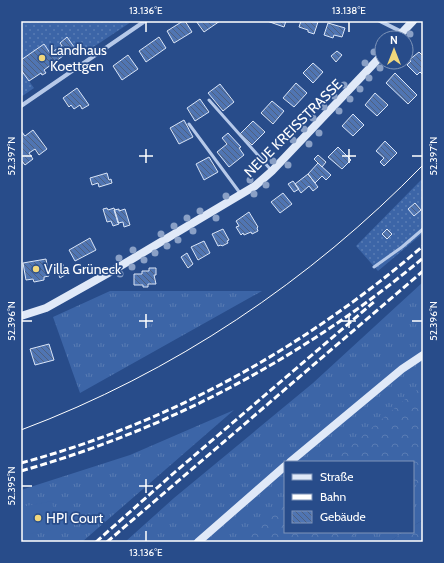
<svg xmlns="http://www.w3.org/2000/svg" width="444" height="563" viewBox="0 0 444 563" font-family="Cabin,sans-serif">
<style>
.grass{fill:url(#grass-tufts)}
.forest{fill:url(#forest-crowns)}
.garden{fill:url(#garden-dots)}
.pitch{fill:#3c65a7}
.building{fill:url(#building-back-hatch);stroke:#dae5f7}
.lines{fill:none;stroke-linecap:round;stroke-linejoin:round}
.lane{stroke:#b6c9e9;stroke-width:3}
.street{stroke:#b6c9e9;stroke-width:4}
.secondary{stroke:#e0e9f8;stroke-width:8}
.tram{stroke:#fff;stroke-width:1}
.rail{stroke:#fff;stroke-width:3;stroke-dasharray:7 3;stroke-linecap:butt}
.tree{fill:#8aa0c6}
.ticks{fill:none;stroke:#fff;stroke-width:1.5}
.poi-dot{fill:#f1d77c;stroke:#284c8a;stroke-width:1.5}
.labels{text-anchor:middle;stroke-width:3.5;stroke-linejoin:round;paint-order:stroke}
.poi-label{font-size:14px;fill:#fff;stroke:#284c8a;text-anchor:start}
.street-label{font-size:14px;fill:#fff;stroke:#284c8a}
.neatline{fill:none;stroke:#fff;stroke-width:1.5}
.ticks-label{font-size:10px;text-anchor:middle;fill:#fff}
</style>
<defs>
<pattern id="grass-tufts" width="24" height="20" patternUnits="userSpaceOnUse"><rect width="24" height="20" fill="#3c65a7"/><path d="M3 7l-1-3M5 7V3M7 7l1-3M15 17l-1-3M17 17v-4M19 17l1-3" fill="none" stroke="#597cb4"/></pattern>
<pattern id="forest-crowns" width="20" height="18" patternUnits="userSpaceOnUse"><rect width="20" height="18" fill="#3c65a7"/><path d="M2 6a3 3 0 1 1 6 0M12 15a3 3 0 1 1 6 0" fill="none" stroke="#597cb4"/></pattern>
<pattern id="garden-dots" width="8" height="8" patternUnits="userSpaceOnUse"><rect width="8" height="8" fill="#3c65a7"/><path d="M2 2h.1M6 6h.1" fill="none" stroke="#597cb4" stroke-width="1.8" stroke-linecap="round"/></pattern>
<pattern id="building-back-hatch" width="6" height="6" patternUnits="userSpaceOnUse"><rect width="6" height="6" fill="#5075b2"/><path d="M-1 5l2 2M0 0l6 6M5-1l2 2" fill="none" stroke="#4e607f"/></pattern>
</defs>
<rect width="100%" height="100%" fill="#284c8a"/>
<path class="grass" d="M 423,282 L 423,520 L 413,526 L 413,462 L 285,462 L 285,532 L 404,532 L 389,542 L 125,542 L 174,498 L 313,383 Z
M 110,291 L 262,291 L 80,393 L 53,317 Z
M 234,410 L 82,542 L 21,542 L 21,490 L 130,455 Z"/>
<path class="forest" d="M 423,386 L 423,479 L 413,487 L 413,462 L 332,462 L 410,395 Z
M 285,503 L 285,532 L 358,532 L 346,542 L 241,542 Z
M 423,520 L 423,542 L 389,542 L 404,532 L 413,532 L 413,526 Z"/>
<path class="garden" d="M 21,21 L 130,21 L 131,22 L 80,56 L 67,37 L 60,42 L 62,46 L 50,53 L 44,45 L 21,60 Z
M 21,70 L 34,88 L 21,97 Z
M 423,178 L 423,233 L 378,271 L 356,246 Z"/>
<path class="pitch" d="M 52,501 L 57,529 L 21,535 L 21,507 Z"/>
<path class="building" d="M 183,21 L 185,21 L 192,32 L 174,43 L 167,31 Z
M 196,21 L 220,21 L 204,32 Z
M 267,21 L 286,21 L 284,27 Z
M 301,21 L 318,22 L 314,34 L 308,32 L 308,30 L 299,27 Z
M 328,23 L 345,28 L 342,37 L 334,35 L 333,38 L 324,35 Z
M 67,37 L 77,51 L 69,56 L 67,53 L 44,70 L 46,73 L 42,75 L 41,73 L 29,81 L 21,70 L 21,60 L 44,44 L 50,53 L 62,46 L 60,43 Z
M 159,37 L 166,48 L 146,62 L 139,51 Z
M 337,51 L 342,55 L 336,62 L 331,56 Z
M 419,52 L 423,56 L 423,73 L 422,74 L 420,72 L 417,75 L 407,65 L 411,61 L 409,60 Z
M 128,55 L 138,69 L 122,80 L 113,66 Z
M 313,63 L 323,72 L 313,83 L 303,73 Z
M 395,73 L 417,95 L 408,104 L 386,83 Z
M 296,83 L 307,93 L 294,107 L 283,98 Z
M 220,84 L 234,102 L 223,111 L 208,93 Z
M 77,88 L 89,105 L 82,109 L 80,105 L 74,109 L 71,105 L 69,107 L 63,98 Z
M 375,93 L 388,105 L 377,116 L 365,105 Z
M 200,99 L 209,112 L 195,121 L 187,108 Z
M 272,101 L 284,111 L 273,124 L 261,113 Z
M 353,114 L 364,125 L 353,136 L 342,126 Z
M 184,120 L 193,137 L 179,144 L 170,128 Z
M 253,121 L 265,132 L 252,145 L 240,134 Z
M 33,130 L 47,149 L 39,155 L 35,149 L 29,153 L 33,159 L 25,165 L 21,160 L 21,131 L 25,136 Z
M 228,133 L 241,147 L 239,148 L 244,155 L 229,167 L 217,152 L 227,144 L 222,138 Z
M 385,141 L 397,153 L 384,166 L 380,162 L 384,158 L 376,151 Z
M 338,147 L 351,160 L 342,169 L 328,157 Z
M 318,155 L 326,162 L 322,167 L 314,159 Z
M 209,157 L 218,172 L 204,180 L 196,164 Z
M 318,163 L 331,175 L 326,180 L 322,176 L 315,183 L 308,174 Z
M 107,173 L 109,180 L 111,179 L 112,183 L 99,187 L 98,183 L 92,185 L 90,178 Z
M 308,174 L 318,187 L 313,191 L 309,186 L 301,193 L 295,184 Z
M 293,181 L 299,189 L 294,192 L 288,184 Z
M 283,193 L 292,204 L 280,213 L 271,202 Z
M 415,203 L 421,210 L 414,216 L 408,209 Z
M 107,208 L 108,210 L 114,208 L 119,224 L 113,226 L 111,221 L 107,222 L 103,209 Z
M 119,209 L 119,211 L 125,209 L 130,225 L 124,227 L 123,222 L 118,223 L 114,210 Z
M 249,212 L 258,227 L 257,228 L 258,231 L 252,234 L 251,232 L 244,235 L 243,233 L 241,235 L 236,227 L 239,226 L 236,221 Z
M 223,229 L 229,240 L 227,241 L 228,243 L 222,246 L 221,245 L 218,246 L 212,234 Z
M 387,229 L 392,234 L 387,239 L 382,234 Z
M 90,238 L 96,250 L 75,261 L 69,250 Z
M 204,241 L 210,253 L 198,260 L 191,247 Z
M 187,253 L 193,264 L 188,268 L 181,257 Z
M 46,259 L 49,276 L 44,277 L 44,280 L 34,282 L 33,279 L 26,280 L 23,263 Z
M 62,263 L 68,273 L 60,278 L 55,266 Z
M 149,268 L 156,268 L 156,275 L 154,275 L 156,284 L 148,284 L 148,287 L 143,287 L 143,285 L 134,285 L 134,274 L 142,274 L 142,271 L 149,271 Z
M 49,344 L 54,360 L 35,365 L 30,349 Z"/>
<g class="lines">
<path class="lane" d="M 209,100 L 271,170
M 189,124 L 240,193
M 374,267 L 402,247 L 423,229"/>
<path class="street" d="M 380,21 L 402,32
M 21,106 L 145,21"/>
<path class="secondary" d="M 397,38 L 413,21
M 21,316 L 46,308 L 112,271 L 255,186 L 272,171 L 382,55
M 290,462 L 402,369 L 423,355
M 198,542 L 285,466"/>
<path class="tram" d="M 21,430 C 173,373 310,281 423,165"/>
<path class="rail" d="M 21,463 C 170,423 306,347 423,246
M 21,471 C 169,429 305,357 423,258
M 96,542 L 175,472 L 374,302
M 107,542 L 423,271"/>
</g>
<g class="tree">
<circle cx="410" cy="34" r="3.5"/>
<circle cx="374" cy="52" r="3.5"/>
<circle cx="365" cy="63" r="3.5"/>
<circle cx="380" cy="68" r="3.5"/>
<circle cx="369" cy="78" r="3.5"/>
<circle cx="344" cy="85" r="3.5"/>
<circle cx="360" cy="89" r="3.5"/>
<circle cx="334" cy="96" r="3.5"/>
<circle cx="350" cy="99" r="3.5"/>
<circle cx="324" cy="107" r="3.5"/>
<circle cx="339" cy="111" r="3.5"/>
<circle cx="313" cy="118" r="3.5"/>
<circle cx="304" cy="129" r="3.5"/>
<circle cx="319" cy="133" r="3.5"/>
<circle cx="293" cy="140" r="3.5"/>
<circle cx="309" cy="144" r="3.5"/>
<circle cx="273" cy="161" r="3.5"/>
<circle cx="288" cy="165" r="3.5"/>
<circle cx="250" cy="180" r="3.5"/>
<circle cx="266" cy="185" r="3.5"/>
<circle cx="254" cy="194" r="3.5"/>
<circle cx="226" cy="196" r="3.5"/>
<circle cx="200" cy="211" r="3.5"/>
<circle cx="187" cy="218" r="3.5"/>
<circle cx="216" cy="218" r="3.5"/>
<circle cx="174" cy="226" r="3.5"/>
<circle cx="193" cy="231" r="3.5"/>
<circle cx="161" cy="234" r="3.5"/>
<circle cx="178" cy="240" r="3.5"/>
<circle cx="167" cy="246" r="3.5"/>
<circle cx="133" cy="250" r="3.5"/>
<circle cx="155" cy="253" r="3.5"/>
<circle cx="119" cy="258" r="3.5"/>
<circle cx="144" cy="260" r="3.5"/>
<circle cx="132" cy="267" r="3.5"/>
<circle cx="120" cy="274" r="3.5"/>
</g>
<path class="ticks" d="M 146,22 L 146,32M 349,22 L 349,32M 146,149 L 146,163M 349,149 L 349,163M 22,156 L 32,156M 139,156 L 153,156M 342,156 L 356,156M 412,156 L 422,156M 146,314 L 146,328M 349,314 L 349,328M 22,321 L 32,321M 139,321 L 153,321M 342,321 L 356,321M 412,321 L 422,321M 146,479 L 146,493M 22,486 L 32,486M 139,486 L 153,486M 146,531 L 146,541"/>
<g class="poi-dot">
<circle cx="42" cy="58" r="4"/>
<circle cx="36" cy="269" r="4"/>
<circle cx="38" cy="518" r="4"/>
</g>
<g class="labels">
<g class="poi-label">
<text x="50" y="55">Landhaus<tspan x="50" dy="16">Koettgen</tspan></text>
<text x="44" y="274">Villa Grüneck</text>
<text x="46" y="523">HPI Court</text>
</g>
<g class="street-label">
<text transform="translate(293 128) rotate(-45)" y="5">NEUE KREISSTRASSE</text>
</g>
</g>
<rect width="444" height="563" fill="none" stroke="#284c8a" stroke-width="44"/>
<rect x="284" y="461" width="130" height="72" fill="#284c8a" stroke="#7e94b9"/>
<rect x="292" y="474" width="20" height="6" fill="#e0e9f8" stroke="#7e94b9"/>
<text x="320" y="481" font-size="12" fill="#ffffff">Straße</text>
<rect x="292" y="494" width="20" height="6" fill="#ffffff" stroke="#7e94b9"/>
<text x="320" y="501" font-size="12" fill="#ffffff">Bahn</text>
<rect x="292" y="511" width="20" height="12" fill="url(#building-back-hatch)" stroke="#7e94b9"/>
<text x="320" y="521" font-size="12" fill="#ffffff">Gebäude</text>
<g transform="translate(394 50)"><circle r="19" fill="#284c8a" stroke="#7e94b9"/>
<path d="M0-3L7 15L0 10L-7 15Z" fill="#f1d77c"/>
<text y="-6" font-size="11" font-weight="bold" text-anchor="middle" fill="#ffffff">N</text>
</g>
<rect x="22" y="22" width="400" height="519" class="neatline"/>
<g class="ticks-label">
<text x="146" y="14">13.136°E</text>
<text x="349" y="14">13.138°E</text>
<text transform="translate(11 156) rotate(-90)" y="4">52.397°N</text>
<text transform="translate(433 156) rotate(-90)" y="4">52.397°N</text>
<text transform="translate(11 321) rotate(-90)" y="4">52.396°N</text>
<text transform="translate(433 321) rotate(-90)" y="4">52.396°N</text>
<text transform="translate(11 486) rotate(-90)" y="4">52.395°N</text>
<text x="146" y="556">13.136°E</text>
</g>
</svg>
